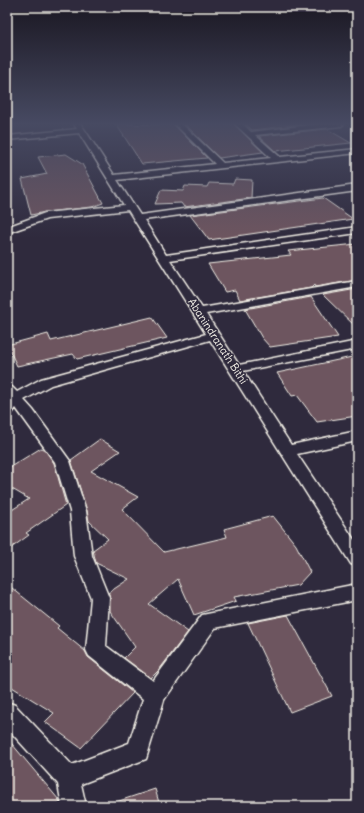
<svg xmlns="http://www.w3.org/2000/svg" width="364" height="813" viewBox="0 0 364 813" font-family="Delius,sans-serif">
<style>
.building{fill:#6d555e;stroke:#f4f1e8}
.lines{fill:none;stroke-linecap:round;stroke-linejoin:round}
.street-casing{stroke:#f4f1e8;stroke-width:3}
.street{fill:#2f2a3d;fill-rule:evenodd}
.labels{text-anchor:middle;stroke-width:3;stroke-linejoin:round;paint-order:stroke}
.street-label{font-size:11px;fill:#f4f1e8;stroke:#2f2a3d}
</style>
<rect width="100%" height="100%" fill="#2f2a3d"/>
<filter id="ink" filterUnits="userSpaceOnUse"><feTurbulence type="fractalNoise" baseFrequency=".025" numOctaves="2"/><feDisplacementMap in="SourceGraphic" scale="8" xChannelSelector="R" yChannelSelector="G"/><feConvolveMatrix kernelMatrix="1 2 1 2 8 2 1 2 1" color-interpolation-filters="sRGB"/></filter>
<g filter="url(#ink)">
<path class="building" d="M 116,124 L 174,125 L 207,158 L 142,164 Z
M 185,124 L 234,124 L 263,152 L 219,158 Z
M 246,124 L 302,124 L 252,130 Z
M 327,129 L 351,143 L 275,151 L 259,136 Z
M 66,154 L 82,164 L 103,203 L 92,207 L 45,212 L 31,215 L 22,179 L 47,174 L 38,157 Z
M 235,179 L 252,180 L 251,198 L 184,207 L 181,203 L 155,204 L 161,190 L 183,191 L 185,186 L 207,187 L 209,183 L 233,184 Z
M 323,198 L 353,219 L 209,240 L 190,215 Z
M 357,244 L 357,280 L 315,287 L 314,285 L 311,288 L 240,300 L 235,290 L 225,292 L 208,264 L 291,255 L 288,251 Z
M 357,289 L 357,328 L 323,295 Z
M 311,297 L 338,337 L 270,347 L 262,338 L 245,309 Z
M 152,317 L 167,338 L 77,359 L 73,354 L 17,366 L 7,345 L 48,334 L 51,341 Z
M 352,357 L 357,364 L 357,416 L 317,422 L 297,395 L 292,396 L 277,373 Z
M 100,439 L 120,451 L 91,471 L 138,497 L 122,509 L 164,552 L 227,537 L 224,529 L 273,516 L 296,545 L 310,572 L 298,585 L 234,597 L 236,601 L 194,615 L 178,579 L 149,604 L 188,632 L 159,670 L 151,678 L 124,658 L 135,647 L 110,611 L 110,598 L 108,593 L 129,579 L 96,563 L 93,550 L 108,539 L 89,521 L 87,511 L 71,460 Z
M 41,448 L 45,450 L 54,463 L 66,505 L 26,533 L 29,535 L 7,551 L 7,513 L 29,499 L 7,486 L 7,469 Z
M 7,584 L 59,626 L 57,628 L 85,651 L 88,657 L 133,693 L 81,748 L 45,722 L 54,713 L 7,684 Z
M 288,615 L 332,696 L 290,712 L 248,623 Z
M 7,738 L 59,800 L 60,806 L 7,806 Z
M 155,789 L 160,806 L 111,806 L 110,804 Z"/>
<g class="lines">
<g class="street-casing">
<path id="street" d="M 74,124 L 81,124 L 114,175 L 215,164 L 175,124 L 182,124 L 223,163 L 271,158 L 235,124 L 243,124 L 251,132 L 318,124 L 344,124 L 341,126 L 255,135 L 280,157 L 357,149 L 357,153 L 117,180 L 140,215 L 357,185 L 357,191 L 144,220 L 166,255 L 357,227 L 357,233 L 170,260 L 202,308 L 357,281 L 357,287 L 206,314 L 239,365 L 357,341 L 357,349 L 243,371 L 291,445 L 357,431 L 357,441 L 297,454 L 357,544 L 357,566 L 351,564 L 210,340 L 51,385 L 24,400 L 33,410 L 70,461 L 86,511 L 92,556 L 109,598 L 106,646 L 153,681 L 202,615 L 357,584 L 357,600 L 215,628 L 164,700 L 146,759 L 81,784 L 86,806 L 62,806 L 58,784 L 7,728 L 7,702 L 15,705 L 72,765 L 129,743 L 143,699 L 89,656 L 86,650 L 91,598 L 74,556 L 70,511 L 55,462 L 16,408 L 12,413 L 7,414 L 7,386 L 12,387 L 17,392 L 41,379 L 206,334 L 128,210 L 47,219 L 7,233 L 7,227 L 45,213 L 124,205 L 79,133 L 7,140 L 7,136 L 77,129 Z"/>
</g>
<use href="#street" class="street"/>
</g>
</g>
<linearGradient id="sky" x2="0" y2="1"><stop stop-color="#1a1722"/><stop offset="0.52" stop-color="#474a62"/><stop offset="1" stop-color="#474a62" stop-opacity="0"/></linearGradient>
<rect width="364" height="238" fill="url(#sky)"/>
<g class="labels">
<g class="street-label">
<text transform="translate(218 341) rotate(57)" y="4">Abanindranath Bithi</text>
</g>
</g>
<rect width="364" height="813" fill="none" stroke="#2f2a3d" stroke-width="24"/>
<rect x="12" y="12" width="340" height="789" fill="none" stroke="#f4f1e8" stroke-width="1.5" filter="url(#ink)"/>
</svg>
